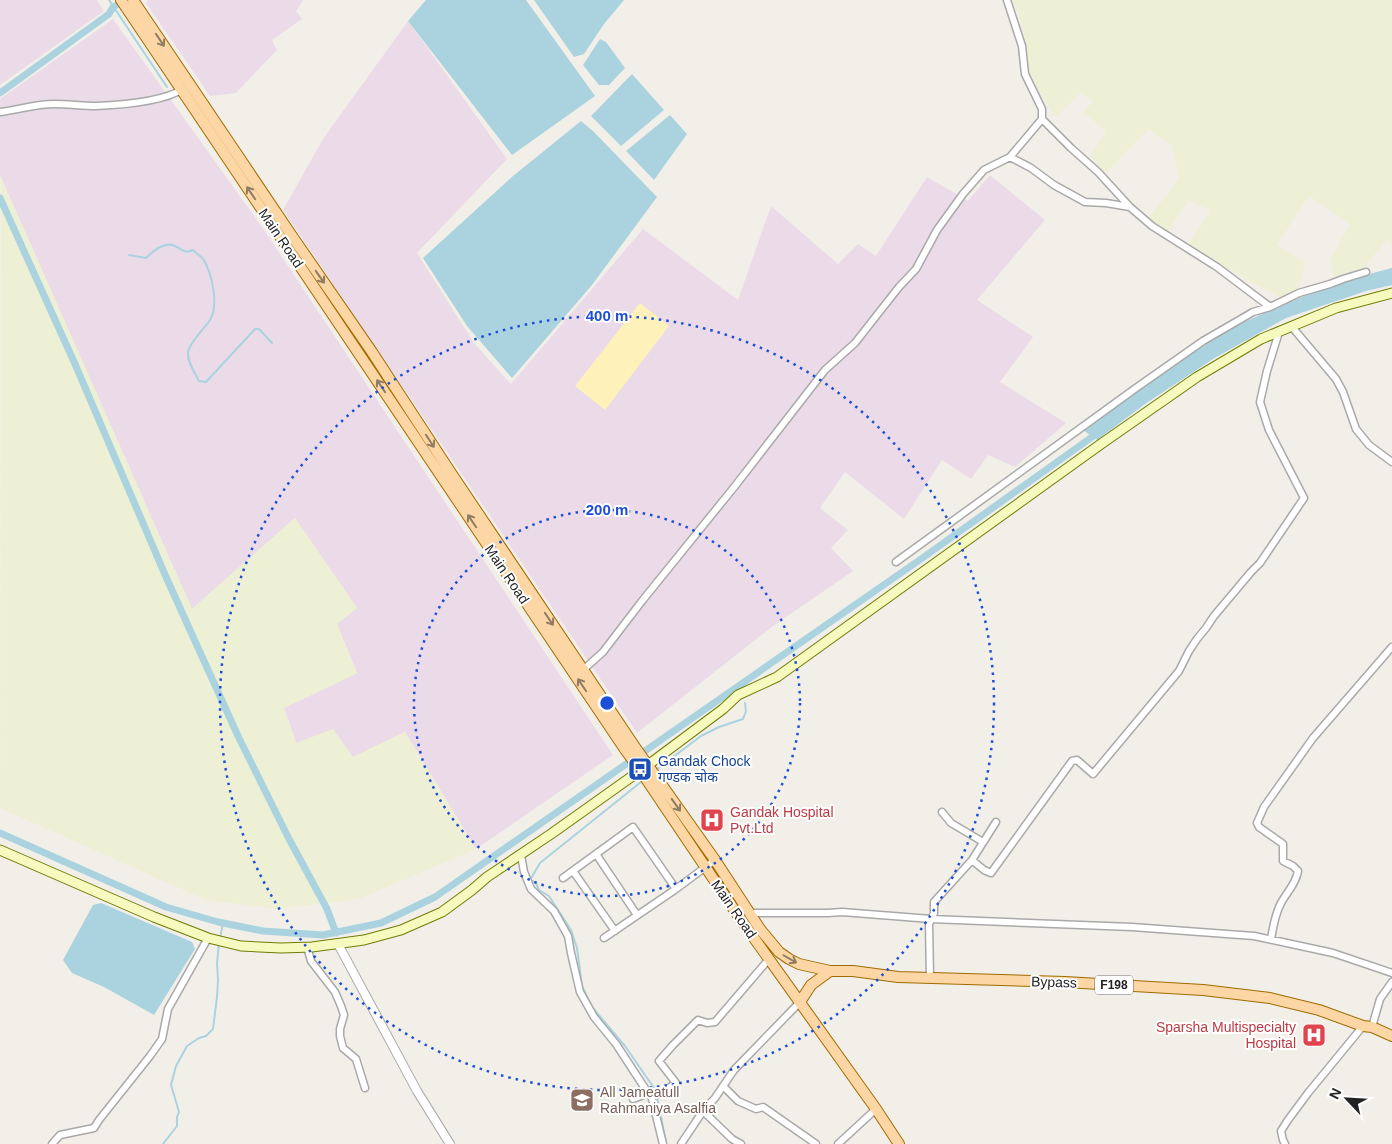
<svg xmlns="http://www.w3.org/2000/svg" width="1392" height="1144" viewBox="0 0 1392 1144" font-family="Arial,'Noto Sans Devanagari',sans-serif">
<style>
.industrial{fill:#ebdbe8}
.farmland{fill:#eef0d5}
.sand{fill:#fff1ba}
.water{fill:#aad3df}
.lines{fill:none;stroke-linecap:round;stroke-linejoin:round}
.stream{stroke:#aad3df;stroke-width:2}
.canal{stroke:#aad3df;stroke-width:7}
.minor-casing{stroke:#a9a9a9;stroke-width:9}
.tertiary-casing{stroke:#a9a9a9;stroke-width:10}
.secondary-casing{stroke:#707d05;stroke-width:11}
.primary-casing{stroke:#a06b00;stroke-width:12}
.minor{stroke:#fff;stroke-width:6}
.tertiary{stroke:#fff;stroke-width:8}
.secondary{stroke:#f7fabf;stroke-width:9}
.primary{stroke:#fcd6a4;stroke-width:10}
.oneway{stroke:#8f7c63}
.ring{fill:none;stroke:#1d4ed8;stroke-width:2.5;stroke-dasharray:2.5 5}
.labels{text-anchor:middle;stroke-width:4;stroke-linejoin:round;paint-order:stroke}
.shield{fill:#fff;stroke:#646464;stroke-width:1}
.shield-label{font-size:12px;font-weight:bold;fill:#222}
.street-label{font-size:14px;fill:#222;stroke:#fff}
.transit-label{font-size:14px;fill:#164399;stroke:#fff;text-anchor:start}
.health-label{font-size:14px;fill:#be3a42;stroke:#fff;text-anchor:start}
.education-label{font-size:14px;fill:#785e54;stroke:#fff;text-anchor:start}
.centre{fill:#1d4ed8;stroke:#fff;stroke-width:2.5}
.ring-label{font-size:15px;text-anchor:middle;font-weight:bold;fill:#1d4ed8;stroke:#fff;stroke-width:4;stroke-linejoin:round;paint-order:stroke}
</style>
<rect width="100%" height="100%" fill="#f2efe9"/>
<path class="industrial" d="M 0,0 L 97,0 L 104,11 L 0,85 Z
M 148,0 L 303,0 L 296,11 L 302,19 L 272,40 L 277,50 L 236,93 L 210,96 L 146,3 Z
M 113,19 L 264,230 L 613,755 L 476,849 L 405,732 L 353,757 L 296,743 L 284,708 L 357,673 L 337,624 L 356,608 L 295,518 L 192,609 L 0,176 L 0,99 Z
M 408,21 L 507,159 L 417,253 L 474,343 L 511,384 L 643,229 L 738,300 L 771,206 L 838,264 L 858,244 L 876,256 L 927,177 L 968,201 L 990,175 L 1045,220 L 977,300 L 1033,337 L 1000,382 L 1066,423 L 1015,467 L 988,455 L 971,479 L 942,460 L 904,519 L 845,472 L 820,508 L 848,530 L 831,548 L 853,571 L 773,626 L 637,733 L 283,210 L 323,139 Z"/>
<path class="farmland" d="M 1013,0 L 1392,0 L 1392,243 L 1387,239 L 1366,265 L 1364,271 L 1335,280 L 1330,260 L 1350,224 L 1309,196 L 1277,245 L 1305,262 L 1304,269 L 1298,291 L 1282,299 L 1222,265 L 1189,244 L 1211,210 L 1188,201 L 1168,232 L 1148,219 L 1179,179 L 1172,146 L 1149,129 L 1106,173 L 1090,156 L 1106,132 L 1084,112 L 1093,101 L 1081,92 L 1056,117 L 1029,74 L 1027,63 L 1027,46 L 1019,15 Z
M 1,177 L 192,609 L 295,518 L 357,608 L 337,624 L 357,673 L 284,708 L 296,743 L 333,729 L 353,757 L 405,732 L 476,849 L 359,899 L 276,909 L 206,900 L 0,808 Z"/>
<path class="sand" d="M 640,303 L 669,326 L 605,410 L 575,386 Z"/>
<path class="water" d="M 426,0 L 526,0 L 595,96 L 512,155 L 408,21 Z
M 534,0 L 624,0 L 604,24 L 584,54 L 574,57 Z
M 600,39 L 606,42 L 625,68 L 609,85 L 599,85 L 583,65 Z
M 632,74 L 664,110 L 621,146 L 591,116 Z
M 670,115 L 687,134 L 654,180 L 626,151 Z
M 581,121 L 593,131 L 657,197 L 592,285 L 512,378 L 467,326 L 423,258 L 513,176 Z
M 1392,268 L 1392,285 L 1366,291 L 1286,318 L 1213,359 L 1145,404 L 1097,440 L 1083,430 C 1133,394 1182,357 1235,327 C 1252,318 1270,311 1287,303 C 1322,289 1356,277 1392,268 Z
M 101,903 L 192,942 L 195,949 L 154,1015 L 104,987 L 72,973 L 63,960 L 93,905 Z"/>
<g class="lines">
<path class="stream" d="M 109,0 L 167,87
M 129,255 L 146,258 C 152,252 165,241 175,246 C 181,249 185,254 193,250 C 196,253 201,256 204,260 C 212,275 219,305 210,320 C 204,329 190,342 188,352 C 187,362 195,373 199,381 L 206,382 L 255,329 L 259,329 L 272,343
M 656,770 L 701,736 L 719,727 L 743,719 L 746,711 L 745,703
M 641,782 L 540,863 L 530,880 L 536,883 L 539,890 L 549,896 L 571,930 L 577,948 L 582,986 L 592,1007 L 625,1046 L 654,1088 L 656,1093
M 220,938 L 223,923
M 657,1097 L 666,1142
M 163,1144 L 177,1126 L 177,1117 L 179,1112 L 171,1085 L 176,1066 L 187,1046 L 199,1038 L 206,1036 L 213,1029 L 217,997 L 218,980 L 217,963 L 219,943"/>
<path class="canal" d="M 0,93 L 109,14 L 113,7 L 120,3
M 0,198 L 75,364 L 166,577 L 238,736 L 288,837 L 327,909 L 336,933
M 0,833 L 166,907 L 218,922 L 263,931 L 323,935 L 381,923 L 435,897 L 921,559 L 1099,432"/>
<g class="minor-casing">
<path id="minor" d="M 0,112 C 18,110 35,104 54,104 C 68,104 82,106 96,106 C 121,105 162,102 183,89
M 1042,119 L 1071,148 L 1098,172 L 1130,207 L 1152,226 L 1217,267 L 1270,307
M 1010,157 L 1031,168 L 1054,185 L 1085,202 L 1106,203 L 1130,207
M 1292,327 L 1336,379 L 1343,392 L 1356,429 L 1369,445 L 1392,462
M 896,562 L 1136,388 L 1203,341 L 1253,312 L 1270,307 L 1299,293 L 1330,284 L 1343,279 L 1366,272
M 583,670 L 603,652 L 642,601 L 735,486 L 825,370 L 855,343 L 899,287 L 916,269 L 937,230 L 963,194 L 984,170 L 1010,157 L 1042,119 L 1042,109 L 1025,74 L 1022,46 L 1007,0
M 942,812 L 951,823 L 983,842
M 596,854 L 637,915
M 521,855 L 524,872 L 531,889 L 554,911 L 568,936 L 571,953 L 580,992 L 594,1017 L 616,1044 L 648,1093
M 972,860 L 996,822
M 573,871 L 615,931
M 563,878 L 633,827 L 676,889
M 751,913 L 828,913 L 842,912 L 931,919 L 1132,927 L 1254,936 L 1333,953 L 1392,973
M 604,938 L 676,889 L 715,860
M 1271,939 C 1273,927 1275,914 1281,903 C 1287,892 1296,884 1298,871 L 1293,866 L 1283,861 L 1283,844 L 1259,827 L 1257,823 L 1264,807 L 1313,738 L 1392,647
M 307,947 L 311,961 L 335,992 L 341,1006 L 344,1015 L 340,1029 L 340,1036 L 343,1048 L 356,1059 L 365,1088
M 930,978 L 929,924 L 934,913 L 934,902 L 972,860 L 984,870 L 991,873 L 1072,761 L 1077,760 L 1093,774 L 1179,671 L 1189,651 L 1197,639 L 1206,628 L 1214,616 L 1251,572 L 1260,563 L 1304,498 L 1269,430 L 1260,402 L 1267,371 L 1279,332
M 1372,1027 L 1380,999 L 1392,982
M 723,1086 L 738,1101 L 756,1109 L 763,1107 L 816,1144
M 651,1095 L 663,1144
M 633,1099 L 648,1093 L 653,1096 L 662,1093 L 676,1083 L 659,1061 L 673,1045 L 698,1020 L 707,1023 L 715,1022 L 769,959
M 703,1111 L 732,1139 L 741,1144
M 52,1144 L 60,1135 L 94,1128 L 99,1120 L 150,1056 L 162,1039 L 168,1009 L 208,938
M 681,1144 L 703,1111 L 715,1098 L 734,1070 L 800,1002
M 838,1144 L 876,1109
M 1285,1144 L 1283,1140 L 1281,1131 L 1288,1120 L 1308,1093 L 1363,1026"/>
</g>
<g class="tertiary-casing">
<path id="tertiary" d="M 338,944 L 417,1091 L 450,1144"/>
</g>
<g class="secondary-casing">
<path id="secondary" d="M 0,850 L 154,917 L 208,938 L 241,946 L 281,948 L 312,947 L 364,940 L 401,930 L 442,912 L 472,890 L 487,877 L 551,834 L 648,765 L 723,709 L 738,695 L 777,677 L 1101,444 L 1197,377 L 1261,339 L 1336,308 L 1392,293"/>
</g>
<g class="primary-casing">
<path id="primary" d="M 121,0 L 624,748 L 640,770 L 739,917 L 876,1109 L 899,1144
M 133,0 L 292,236 L 372,352 L 451,473 L 637,750 L 715,860 L 760,929 L 779,952 L 789,959 L 799,964 L 830,971 L 853,971 L 898,977 L 1065,982 L 1203,990 L 1270,998 L 1319,1010 L 1363,1026 L 1372,1027 L 1392,1036
M 800,1002 L 811,985 L 830,971"/>
</g>
<use href="#minor" class="minor"/>
<use href="#tertiary" class="tertiary"/>
<use href="#secondary" class="secondary"/>
<use href="#primary" class="primary"/>
</g>
<defs><path id="oneway-shaft" d="M-6 0H5M1.5-3L5.5 0L1.5 3" fill="none" stroke-width="1.6" stroke-linecap="round" stroke-linejoin="round" transform="scale(1.25)"/></defs>
<g class="oneway">
<use href="#oneway-shaft" transform="translate(160 40) rotate(56)"/>
<use href="#oneway-shaft" transform="translate(251 193) rotate(-124)"/>
<use href="#oneway-shaft" transform="translate(320 277) rotate(55)"/>
<use href="#oneway-shaft" transform="translate(381 386) rotate(-124)"/>
<use href="#oneway-shaft" transform="translate(430 441) rotate(57)"/>
<use href="#oneway-shaft" transform="translate(472 521) rotate(-124)"/>
<use href="#oneway-shaft" transform="translate(549 619) rotate(56)"/>
<use href="#oneway-shaft" transform="translate(582 685) rotate(-124)"/>
<use href="#oneway-shaft" transform="translate(676 805) rotate(55)"/>
<use href="#oneway-shaft" transform="translate(790 959) rotate(30)"/>
</g>
<g class="ring">
<circle cx="607" cy="703" r="193"/>
<circle cx="607" cy="703" r="387"/>
</g>
<defs>
<g id="bus-square" transform="scale(1.25)"><rect x="-9" y="-9" width="18" height="18" rx="4" fill="#1a4fb4" stroke="#fff"/><path d="M-5-6H5V4H4V6H2V4H-2V6H-4V4H-5ZM-3.5-4V0h7V-4ZM-3.5 1.2v1.5H-2V1.2ZM2 1.2v1.5H3.5V1.2Z" fill="#fff"/></g>
<g id="hospital-square" transform="scale(1.25)"><rect x="-9" y="-9" width="18" height="18" rx="4" fill="#e0444e" stroke="#fff"/><path d="M-5-5h3v3.5h4V-5h3V5h-3V1.5h-4V5h-3Z" fill="#fff"/></g>
<g id="school-square" transform="scale(1.25)"><rect x="-9" y="-9" width="18" height="18" rx="4" fill="#8d6e63" stroke="#fff"/><path d="M0-5L7-2L0 1L-7-2ZM-4 1L0 2.5L4 1V4Q0 6-4 4Z" fill="#fff"/></g>
</defs>
<g fill-rule="evenodd">
<use href="#bus-square" x="640" y="769"/>
<use href="#hospital-square" x="712" y="820"/>
<use href="#hospital-square" x="1314" y="1035"/>
<use href="#school-square" x="582" y="1100"/>
</g>
<g class="labels">
<rect class="shield" x="1095" y="975.5" width="38" height="19" rx="4"/>
<g class="shield-label">
<text x="1114" y="989">F198</text>
</g>
<g class="street-label">
<text transform="translate(281 238) rotate(56)" y="5">Main Road</text>
<text transform="translate(507 574) rotate(56)" y="5">Main Road</text>
<text transform="translate(734 909) rotate(55)" y="5">Main Road</text>
<text transform="translate(1054 982) rotate(2)" y="5">Bypass</text>
</g>
<g class="transit-label">
<text x="658" y="766">Gandak Chock<tspan x="658" dy="16">गण्डक चोक</tspan></text>
</g>
<g class="health-label">
<text x="730" y="817">Gandak Hospital<tspan x="730" dy="16">Pvt.Ltd</tspan></text>
<text x="1296" y="1032" text-anchor="end">Sparsha Multispecialty<tspan x="1296" dy="16">Hospital</tspan></text>
</g>
<g class="education-label">
<text x="600" y="1097">All Jameatull<tspan x="600" dy="16">Rahmaniya Asalfia</tspan></text>
</g>
</g>
<circle cx="607" cy="703" r="8" class="centre"/>
<g class="ring-label">
<text x="607" y="321">400 m</text>
<text x="607" y="515">200 m</text>
</g>
<g transform="translate(1347 1099) rotate(295)" stroke="#ffffff" stroke-width="4" paint-order="stroke">
<path d="M0-4L9 19L0 12L-9 19Z" fill="#222222"/>
<text y="-8" font-size="14" font-weight="bold" text-anchor="middle" fill="#222222">N</text>
</g>
</svg>
